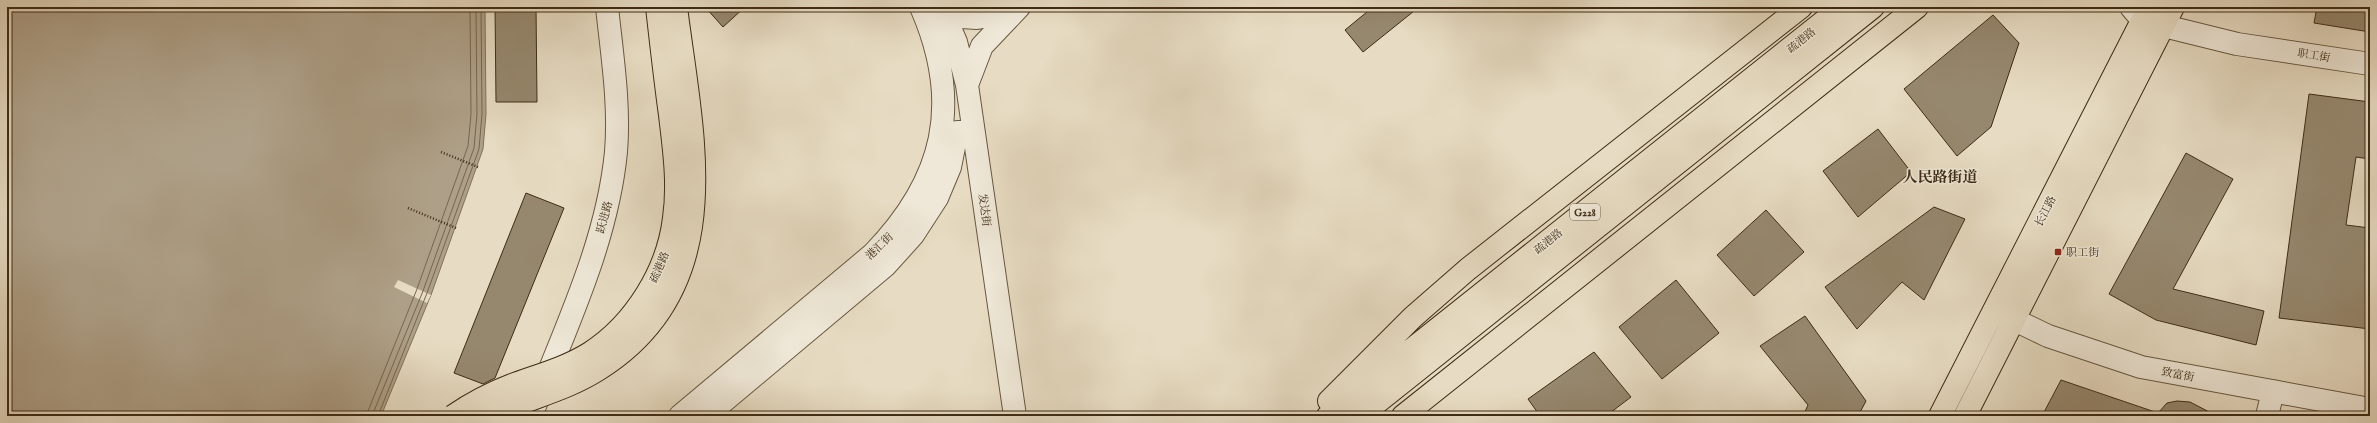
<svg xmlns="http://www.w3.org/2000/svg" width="2377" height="423" viewBox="0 0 2377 423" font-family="'IM FELL English','Noto Serif SC',serif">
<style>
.water{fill:#aea088;stroke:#81725a}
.pier{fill:#e7dcc3}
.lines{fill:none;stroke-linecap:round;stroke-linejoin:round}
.shore{stroke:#76664e;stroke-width:1}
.building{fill:#96886f;stroke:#3e2c15}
.minor-casing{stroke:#685840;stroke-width:24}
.major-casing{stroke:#3e2c15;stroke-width:24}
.highway-casing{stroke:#3e2c15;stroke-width:24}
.path{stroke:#3e2c15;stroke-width:2.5;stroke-dasharray:1 2;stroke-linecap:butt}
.minor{stroke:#efe8d8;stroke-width:22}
.major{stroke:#e7dcc3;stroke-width:22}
.highway{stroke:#e7dcc3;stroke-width:22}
.highway-bridge-casing{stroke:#3e2c15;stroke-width:24;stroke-linecap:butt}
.highway-bridge{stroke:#e7dcc3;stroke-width:22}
.poi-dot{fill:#8f2418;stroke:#efe8d8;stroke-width:1.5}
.labels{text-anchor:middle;stroke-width:3;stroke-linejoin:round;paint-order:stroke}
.shield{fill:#efe8d8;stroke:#736450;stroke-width:1}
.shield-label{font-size:10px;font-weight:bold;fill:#3e2c15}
.street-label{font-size:11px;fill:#3e2c15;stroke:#efe8d8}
.poi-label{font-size:11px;fill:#3e2c15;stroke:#efe8d8;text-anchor:start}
.district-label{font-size:15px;font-weight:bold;fill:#3e2c15;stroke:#efe8d8}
</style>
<rect width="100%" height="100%" fill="#e7dcc3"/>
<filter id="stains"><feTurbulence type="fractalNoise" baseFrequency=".005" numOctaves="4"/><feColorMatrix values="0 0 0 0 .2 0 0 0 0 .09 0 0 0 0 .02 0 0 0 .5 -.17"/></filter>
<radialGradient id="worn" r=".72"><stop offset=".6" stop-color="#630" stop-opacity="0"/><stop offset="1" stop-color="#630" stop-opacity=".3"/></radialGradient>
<path class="water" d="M 7,7 L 485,7 L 486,114 L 483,149 L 431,295 L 381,416 L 7,416 Z"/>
<path class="pier" d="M 398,280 L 431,295 L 427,303 L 394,287 Z"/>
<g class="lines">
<path class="shore" d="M 366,416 L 417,289 L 468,146 L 471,114 L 470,7
M 372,416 L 423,291 L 474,148 L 477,114 L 476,7
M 378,416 L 427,293 L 479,149 L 482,114 L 481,7"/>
</g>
<path class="building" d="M 495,7 L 536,7 L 537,102 L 496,102 Z
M 705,7 L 745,7 L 723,27 Z
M 1373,7 L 1419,7 L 1363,52 L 1345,30 Z
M 2317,7 L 2370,7 L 2370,32 L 2314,23 Z
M 1993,15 L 2019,43 L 1991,127 L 1957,156 L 1904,89 Z
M 2309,94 L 2370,102 L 2370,159 L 2356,157 L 2346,225 L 2370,228 L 2370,329 L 2279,318 Z
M 1878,129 L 1911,172 L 1858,217 L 1823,171 Z
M 2186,153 L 2233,179 L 2173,289 L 2264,311 L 2256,345 L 2156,320 L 2109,294 Z
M 526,193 L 564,208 L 495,378 L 483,384 L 454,373 Z
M 1934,207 L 1965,219 L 1924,300 L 1902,282 L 1857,329 L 1825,287 Z
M 1766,210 L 1804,252 L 1754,296 L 1717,255 Z
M 1676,280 L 1719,333 L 1662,379 L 1619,327 Z
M 1805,316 L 1866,401 L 1858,416 L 1803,416 L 1808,405 L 1760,346 Z
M 1594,352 L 1631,397 L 1606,416 L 1540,416 L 1528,399 Z
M 2061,380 L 2158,413 L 2167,403 L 2177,401 L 2190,402 L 2217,416 L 2042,416 Z"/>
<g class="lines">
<g class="minor-casing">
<path id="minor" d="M 941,7 L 956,42 L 967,85 L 1015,416
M 2131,7 L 2142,20 L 2164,26 L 2237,44 L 2370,64
M 946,16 L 977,18 L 1012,12
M 967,85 L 982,46 L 1019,7
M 1998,312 L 2048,336 L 2141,367 L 2370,409
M 531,416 C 564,331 607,244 616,152 C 620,104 612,55 607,7
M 680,416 L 873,254 C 945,180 963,103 921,7
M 706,416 L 886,265 L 913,235 L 937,198 L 950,167 L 957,132 L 973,132
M 2267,416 L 2273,391"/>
</g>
<g class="major-casing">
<path id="major" d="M 1940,416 L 2149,7
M 1965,416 L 2173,7"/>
</g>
<g class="highway-casing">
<path id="highway" d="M 1329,401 L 1413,317 L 1468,269 L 1801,7
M 1328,416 L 1842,7
M 1360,416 L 1873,7
M 1403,416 L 1917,7"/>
</g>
<path class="path" d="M 441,152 L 478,167
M 408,208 L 456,228"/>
<use href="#minor" class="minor"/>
<use href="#major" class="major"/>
<use href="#highway" class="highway"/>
<g class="highway-bridge-casing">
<path id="highway-bridge" d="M 453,416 C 472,403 491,393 512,385 C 539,375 566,368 590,353 C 635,324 668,270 674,218 C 679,184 674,149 670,115 C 665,79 661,43 657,7
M 491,416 C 527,398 565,391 599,369 C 732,285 692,136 676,7"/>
</g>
<use href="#highway-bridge" class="highway-bridge"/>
</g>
<rect class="poi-dot" x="2054" y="248" width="8" height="8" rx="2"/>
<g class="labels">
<rect class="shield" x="1570" y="204" width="30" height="16" rx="3"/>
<g class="shield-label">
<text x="1585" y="216">G228</text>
</g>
<g class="street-label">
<text transform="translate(1801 40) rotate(-39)" y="4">疏港路</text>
<text transform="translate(2314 55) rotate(9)" y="4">职工街</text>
<text transform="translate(985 210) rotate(82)" y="4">发达街</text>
<text transform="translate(2045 211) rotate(-63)" y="4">长江路</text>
<text transform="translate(604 217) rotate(-75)" y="4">跃进路</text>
<text transform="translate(1548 241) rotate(-39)" y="4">疏港路</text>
<text transform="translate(879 246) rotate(-44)" y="4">港汇街</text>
<text transform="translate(659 267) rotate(-67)" y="4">疏港路</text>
<text transform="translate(2178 374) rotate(11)" y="4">致富街</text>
</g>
<g class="poi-label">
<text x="2066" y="256">职工街</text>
</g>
<g class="district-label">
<text x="1940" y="182">人民路街道</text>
</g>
</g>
<rect width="2377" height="423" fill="none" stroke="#e7dcc3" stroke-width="24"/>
<rect x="8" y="8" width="2361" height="407" fill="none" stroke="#3e2c15" stroke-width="2"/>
<rect x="12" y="12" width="2353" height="399" fill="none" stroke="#3e2c15"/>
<rect width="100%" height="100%" filter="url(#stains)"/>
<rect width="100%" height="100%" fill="url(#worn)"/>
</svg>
